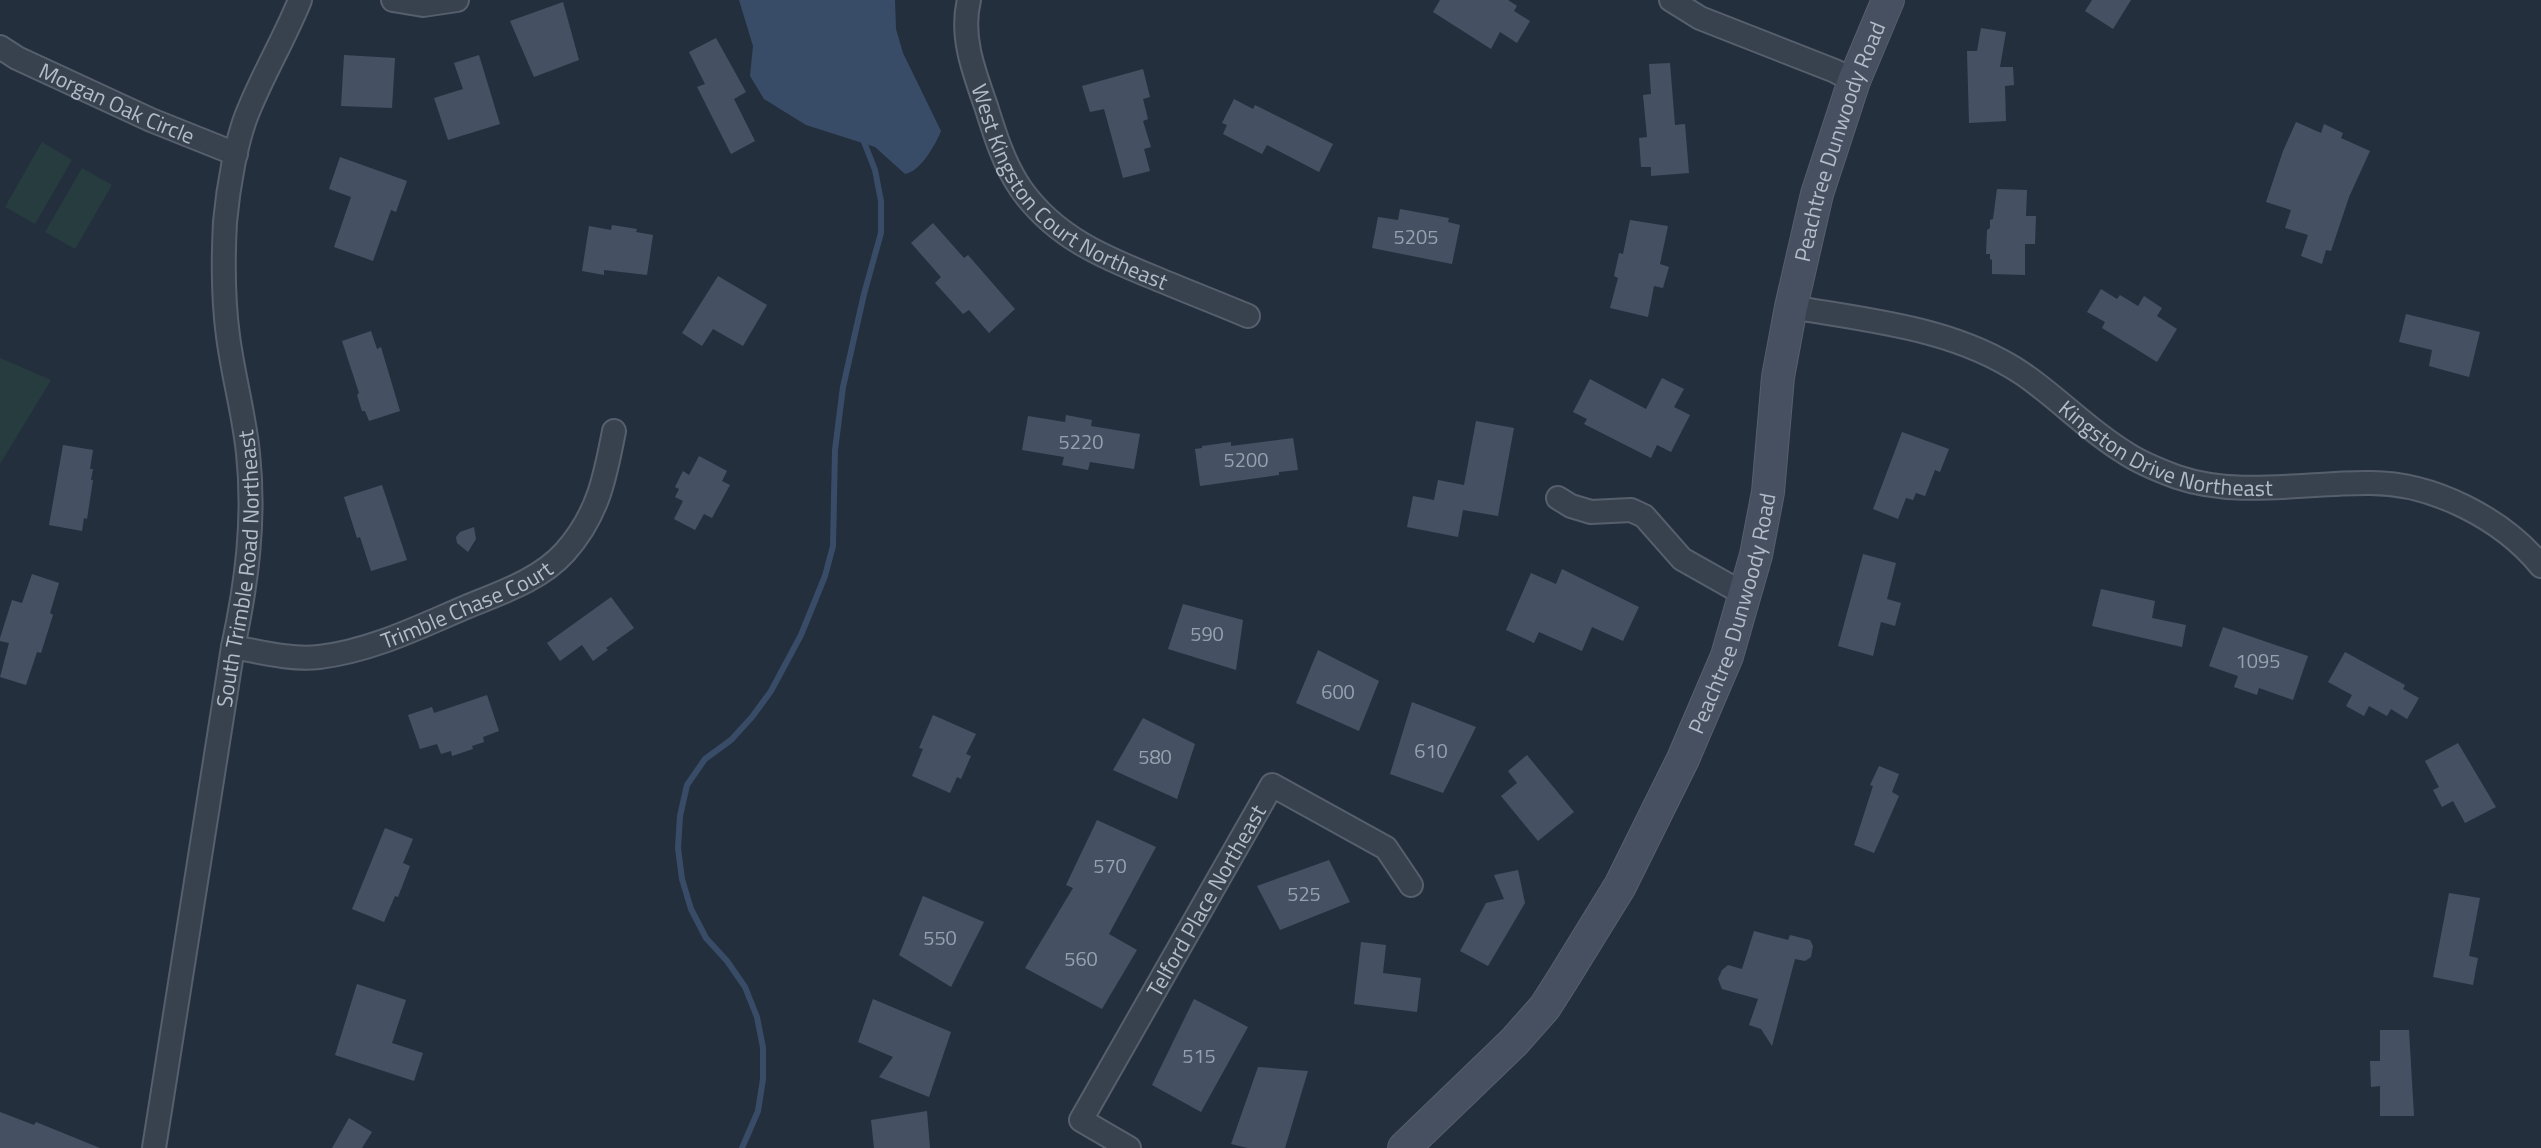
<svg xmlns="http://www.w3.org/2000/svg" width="2541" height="1148" viewBox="0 0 2541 1148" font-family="'Titillium Web',sans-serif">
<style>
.green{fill:#263c3f}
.water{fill:#394c67}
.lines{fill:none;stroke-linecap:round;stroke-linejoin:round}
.stream{stroke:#394c67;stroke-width:6}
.building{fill:#455162}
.minor-casing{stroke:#565f6c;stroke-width:26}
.secondary-casing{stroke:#565f6c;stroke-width:34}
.minor{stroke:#38414e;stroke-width:22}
.secondary{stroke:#465061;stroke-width:32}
.labels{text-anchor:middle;stroke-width:6;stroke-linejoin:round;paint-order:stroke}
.number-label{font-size:20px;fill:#98a1af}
.street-label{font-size:22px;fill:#b4bcc9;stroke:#1d2633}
</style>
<rect width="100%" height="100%" fill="#242f3e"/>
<path class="green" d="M 42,142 L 72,160 L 35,224 L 5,207 Z
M 82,168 L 112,185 L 75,249 L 45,232 Z
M 0,358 L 51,380 L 0,464 Z"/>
<path class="water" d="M 739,0 L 895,0 L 896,29 L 903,53 L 941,131 C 936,144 920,172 905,174 L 875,147 L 806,125 L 764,99 L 750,76 L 753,46 Z"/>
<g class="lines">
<path class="stream" d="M 742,1148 L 758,1111 L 763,1079 L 763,1048 L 757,1017 L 745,987 L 727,961 L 706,938 L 691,909 L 682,879 L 678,848 L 680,816 L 687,785 L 705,759 L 731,740 L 752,717 L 771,691 L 801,635 L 825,576 L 833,546 L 835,450 L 843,387 L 864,294 L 881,233 L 881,201 L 875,170 L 864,142"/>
</g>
<path class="building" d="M 1440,0 L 1508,0 L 1517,6 L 1514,11 L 1530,21 L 1517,43 L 1500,32 L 1491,49 L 1433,12 Z
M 2092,0 L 2131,0 L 2113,29 L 2085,11 Z
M 563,2 L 579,60 L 534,77 L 510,21 Z
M 1981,28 L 2006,32 L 2000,67 L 2013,67 L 2014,85 L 2005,86 L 2006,121 L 1969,123 L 1967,51 L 1977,51 Z
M 716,38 L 746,92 L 734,99 L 755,141 L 731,154 L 697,87 L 705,84 L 689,52 Z
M 344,55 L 395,58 L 392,108 L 341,106 Z
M 479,55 L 500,124 L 448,140 L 434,98 L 463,89 L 454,63 Z
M 1670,63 L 1675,125 L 1685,124 L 1689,173 L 1651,176 L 1651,167 L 1641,167 L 1639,138 L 1647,137 L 1643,95 L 1651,94 L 1649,64 Z
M 1143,69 L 1150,97 L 1143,99 L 1148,119 L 1143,121 L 1151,147 L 1144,149 L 1150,171 L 1123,178 L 1104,109 L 1090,112 L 1082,86 Z
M 1234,99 L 1253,109 L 1255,105 L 1333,144 L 1319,172 L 1267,145 L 1262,154 L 1223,134 L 1227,125 L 1222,123 Z
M 2296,122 L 2321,133 L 2324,124 L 2343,133 L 2341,138 L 2370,151 L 2349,197 L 2331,251 L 2326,250 L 2322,264 L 2301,256 L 2308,235 L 2285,228 L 2291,210 L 2266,202 L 2283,151 Z
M 340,157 L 407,181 L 396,212 L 391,210 L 373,261 L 334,247 L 351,197 L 329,189 Z
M 1997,189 L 2027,190 L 2026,216 L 2036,216 L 2035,244 L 2025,244 L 2025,275 L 1992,274 L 1992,260 L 1990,259 L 1990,254 L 1986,254 L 1987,230 L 1990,228 L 1990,220 L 1993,219 Z
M 1400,209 L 1449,218 L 1448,222 L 1460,225 L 1452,264 L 1372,248 L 1378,217 L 1398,220 Z
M 1630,220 L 1668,226 L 1660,264 L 1669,267 L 1663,288 L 1654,286 L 1648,317 L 1610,308 L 1618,278 L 1614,276 L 1619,253 L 1623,254 Z
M 933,223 L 964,258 L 968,255 L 1015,309 L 989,333 L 969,310 L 963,314 L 935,283 L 941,277 L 911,243 Z
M 612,225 L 637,229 L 636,232 L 653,235 L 647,275 L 604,270 L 604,275 L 582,271 L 589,226 L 611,230 Z
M 718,276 L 767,305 L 743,346 L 713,329 L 702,346 L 682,333 Z
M 2101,289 L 2117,299 L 2120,295 L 2138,306 L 2144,296 L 2162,308 L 2157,316 L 2177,329 L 2157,362 L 2102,328 L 2105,322 L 2087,312 Z
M 2406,314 L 2480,332 L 2469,377 L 2429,366 L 2432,350 L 2399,342 Z
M 371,331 L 377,349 L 381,347 L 400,411 L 369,421 L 365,411 L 362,411 L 357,395 L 359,393 L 342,341 Z
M 1662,378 L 1684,389 L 1674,407 L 1690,415 L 1671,452 L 1657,445 L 1651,458 L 1584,424 L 1587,419 L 1573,412 L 1590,379 L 1646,409 Z
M 1066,415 L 1092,420 L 1091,426 L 1140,434 L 1134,469 L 1090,462 L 1088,470 L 1062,465 L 1064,457 L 1022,450 L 1028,416 L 1065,422 Z
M 1476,421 L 1514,428 L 1498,516 L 1463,510 L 1458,537 L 1407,527 L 1413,496 L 1434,500 L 1438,480 L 1464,485 Z
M 1902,432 L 1949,449 L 1940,472 L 1935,470 L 1925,496 L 1916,493 L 1913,500 L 1906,498 L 1898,519 L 1873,509 Z
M 1293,438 L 1298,470 L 1279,472 L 1279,475 L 1200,486 L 1195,449 L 1202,448 L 1202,446 L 1231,442 L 1231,446 Z
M 63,445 L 93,450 L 90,469 L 93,469 L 91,480 L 93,480 L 87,519 L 84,518 L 82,531 L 49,525 Z
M 699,456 L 727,471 L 722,481 L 730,485 L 712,518 L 704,514 L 695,530 L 674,519 L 683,501 L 675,497 L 679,489 L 675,487 L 683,471 L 689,475 Z
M 382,485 L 407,560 L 371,571 L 360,537 L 357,538 L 344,497 Z
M 474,527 L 476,539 L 468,552 L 457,543 L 456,537 L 460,532 Z
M 1863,554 L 1896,563 L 1887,599 L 1901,603 L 1895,626 L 1881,622 L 1873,656 L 1838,646 Z
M 1562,569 L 1639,607 L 1623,641 L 1592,627 L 1582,651 L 1539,632 L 1534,643 L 1506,630 L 1531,573 L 1556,584 Z
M 32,574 L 59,583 L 50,613 L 53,615 L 41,653 L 37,652 L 26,685 L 0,677 L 9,643 L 0,641 L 0,638 L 12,600 L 22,603 Z
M 2101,589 L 2155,601 L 2152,618 L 2186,625 L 2182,647 L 2092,626 Z
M 611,597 L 634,628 L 606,648 L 608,650 L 593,661 L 582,645 L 560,661 L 547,643 Z
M 1183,604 L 1243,620 L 1236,670 L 1168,649 Z
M 2223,627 L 2308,656 L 2293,700 L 2259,688 L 2257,695 L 2234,687 L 2238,676 L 2209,666 Z
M 1318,650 L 1379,681 L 1359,731 L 1296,703 Z
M 2345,652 L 2405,685 L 2403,689 L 2419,698 L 2407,719 L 2391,709 L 2387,716 L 2369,706 L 2364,716 L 2346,706 L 2352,695 L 2328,682 Z
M 487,695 L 499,731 L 483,737 L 484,742 L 472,746 L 473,749 L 452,756 L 451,751 L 441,754 L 437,744 L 420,749 L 408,715 L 432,707 L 434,713 Z
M 1412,702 L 1476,727 L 1443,793 L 1390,774 Z
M 933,715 L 976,734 L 966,754 L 971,756 L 961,779 L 957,777 L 950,793 L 912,776 L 923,749 L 919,748 Z
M 1143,718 L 1195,744 L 1177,799 L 1113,770 Z
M 2458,743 L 2496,807 L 2465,823 L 2453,801 L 2442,807 L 2433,790 L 2439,787 L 2425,761 Z
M 1527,755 L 1574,812 L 1538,841 L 1501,796 L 1517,783 L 1508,771 Z
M 1879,766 L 1899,774 L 1892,792 L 1899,796 L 1874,853 L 1854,845 L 1873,786 L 1870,785 Z
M 1097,820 L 1156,847 L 1109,934 L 1137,950 L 1102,1009 L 1025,968 L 1073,888 L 1066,885 Z
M 385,828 L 413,839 L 403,863 L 410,866 L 398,897 L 395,896 L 384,922 L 352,909 Z
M 1329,860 L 1350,902 L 1280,930 L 1257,886 Z
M 1518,870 L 1525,903 L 1488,966 L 1460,951 L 1486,903 L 1504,899 L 1494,875 Z
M 2449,893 L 2480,898 L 2469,956 L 2478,958 L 2473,985 L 2433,977 Z
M 923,896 L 984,922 L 951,987 L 899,955 Z
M 1754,931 L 1788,940 L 1790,935 L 1810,940 L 1813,946 L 1811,957 L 1805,961 L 1795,959 L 1772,1046 L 1761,1029 L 1749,1025 L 1758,999 L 1722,989 L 1718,979 L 1722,970 L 1728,965 L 1742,969 Z
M 1361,942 L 1386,945 L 1383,973 L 1421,978 L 1417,1012 L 1354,1004 Z
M 357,984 L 406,1000 L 392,1043 L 423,1053 L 414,1081 L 335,1055 Z
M 873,999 L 951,1032 L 929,1097 L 879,1077 L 893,1057 L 858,1042 Z
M 1194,999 L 1248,1027 L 1201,1112 L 1152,1085 Z
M 2380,1030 L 2409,1030 L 2414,1116 L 2380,1116 L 2380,1086 L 2371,1087 L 2370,1061 L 2380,1061 Z
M 1258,1067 L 1308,1071 L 1285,1148 L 1248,1148 L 1231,1144 Z
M 927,1111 L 930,1148 L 874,1148 L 871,1120 Z
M 0,1112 L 34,1125 L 36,1122 L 100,1148 L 0,1148 Z
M 349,1118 L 372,1132 L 362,1148 L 332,1148 Z"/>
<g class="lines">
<g class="minor-casing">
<g id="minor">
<path d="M 393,0 L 423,5 L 457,0"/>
<path id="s1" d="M 969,0 C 960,36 974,72 986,106 C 995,135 1004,164 1021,189 C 1055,237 1103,257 1155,278 C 1186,291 1217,303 1248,316"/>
<path d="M 1671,0 L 1700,18 L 1835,71 L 1854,81"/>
<path id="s2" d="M 0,47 L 17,58 L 151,120 L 236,154"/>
<path id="s3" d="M 1791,307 C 1871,321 1955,328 2023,374 C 2058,398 2088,430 2124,452 C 2140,463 2158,470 2177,477 C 2238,498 2308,482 2371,483 C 2432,483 2502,518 2541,566"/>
<path d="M 1558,498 L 1571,506 L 1591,512 L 1631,510 L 1644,516 L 1682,559 L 1744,594"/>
<path id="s4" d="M 233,647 C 261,652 290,660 319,657 C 371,651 419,627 466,607 C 500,593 540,580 565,552 C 598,515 605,478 614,431"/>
<path id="s5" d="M 154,1148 L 233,647 C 247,582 255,519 248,453 C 244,414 233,375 228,336 C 223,299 223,260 225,222 C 228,189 236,138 250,107 C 265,71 285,37 300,0"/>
<path id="s6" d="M 1129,1148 L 1081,1120 L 1272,785 L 1386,848 L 1411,885"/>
</g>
</g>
<g class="secondary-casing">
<g id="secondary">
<path id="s7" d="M 1404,1148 L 1514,1042 L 1545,1007 L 1564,977 L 1620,886 L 1683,759 L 1727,656 L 1756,555 L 1768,492 L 1778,377 L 1791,307 L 1817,194 L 1854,81 L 1888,0"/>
</g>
</g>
<use href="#minor" class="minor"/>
<use href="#secondary" class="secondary"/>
</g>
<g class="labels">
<g class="number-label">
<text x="1416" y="244">5205</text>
<text x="1081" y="449">5220</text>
<text x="1246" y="467">5200</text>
<text x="1207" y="641">590</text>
<text x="2258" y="668">1095</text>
<text x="1338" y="699">600</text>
<text x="1431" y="758">610</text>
<text x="1155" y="764">580</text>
<text x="1110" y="873">570</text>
<text x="1304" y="901">525</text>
<text x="940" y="945">550</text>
<text x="1081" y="966">560</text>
<text x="1199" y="1063">515</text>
</g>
<g class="street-label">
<text dy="8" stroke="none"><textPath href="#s2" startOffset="130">Morgan Oak Circle</textPath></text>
<text dy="8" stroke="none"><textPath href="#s7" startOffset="1124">Peachtree Dunwoody Road</textPath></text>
<text dy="8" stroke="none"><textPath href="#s1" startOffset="231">West Kingston Court Northeast</textPath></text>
<text dy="8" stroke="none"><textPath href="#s3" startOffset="410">Kingston Drive Northeast</textPath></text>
<text dy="8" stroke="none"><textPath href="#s5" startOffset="586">South Trimble Road Northeast</textPath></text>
<text dy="8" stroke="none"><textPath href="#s4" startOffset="244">Trimble Chase Court</textPath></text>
<text dy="8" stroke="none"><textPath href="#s7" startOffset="638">Peachtree Dunwoody Road</textPath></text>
<text dy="8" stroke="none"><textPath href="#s6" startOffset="308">Telford Place Northeast</textPath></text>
</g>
</g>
</svg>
